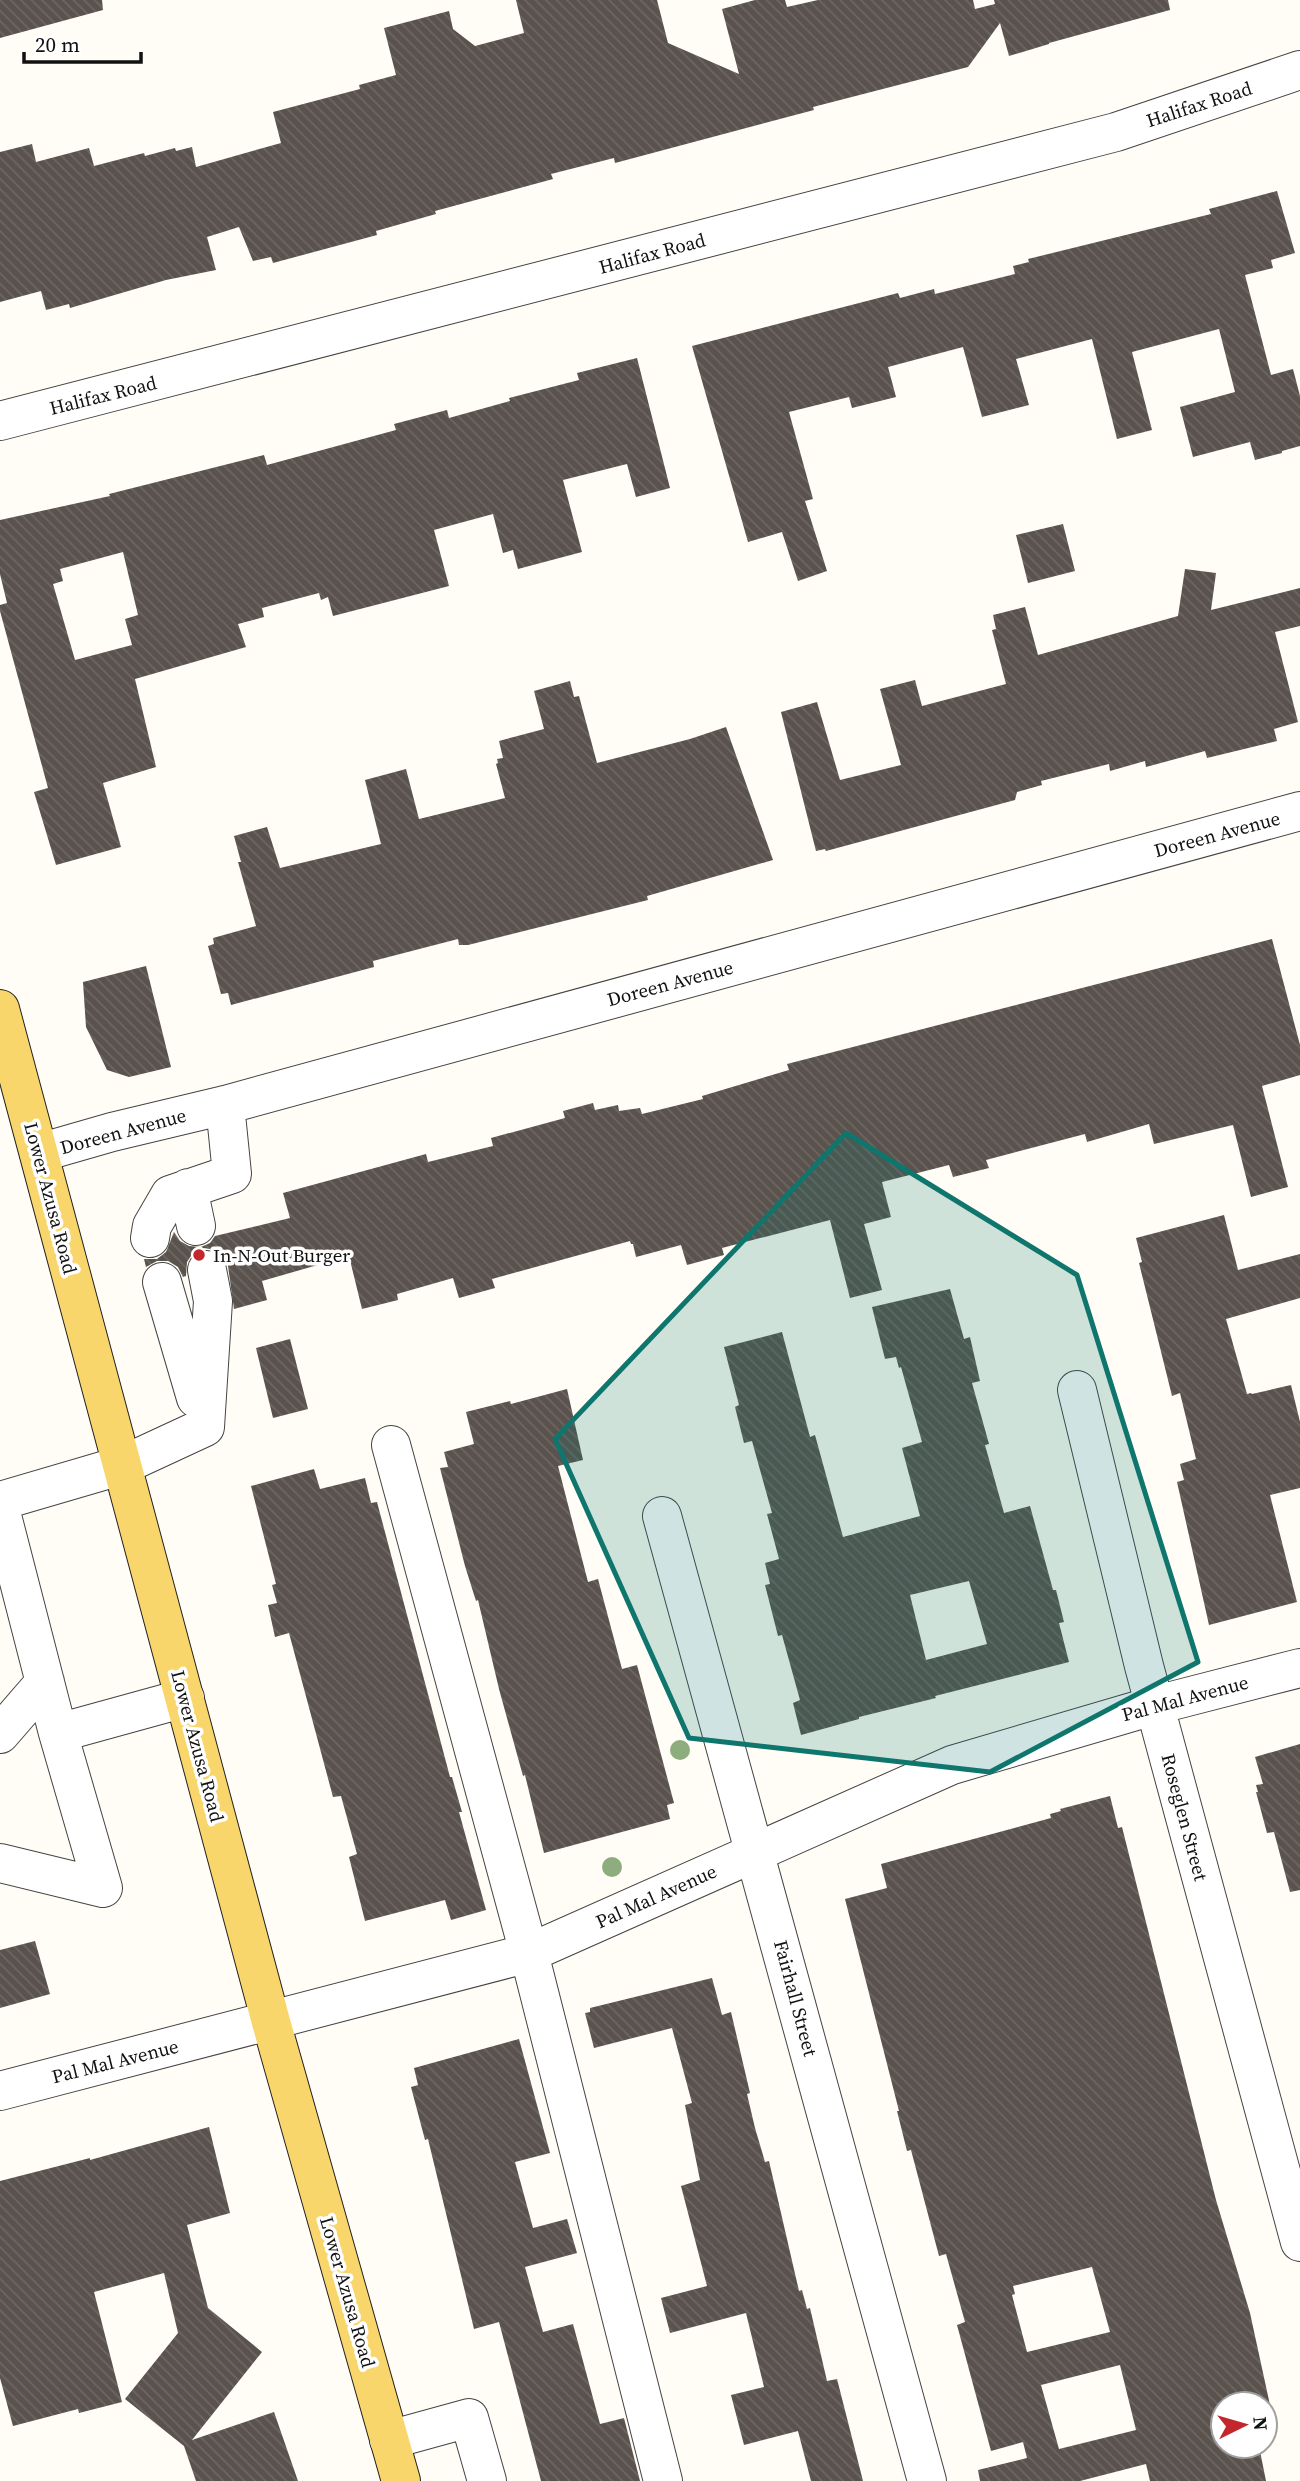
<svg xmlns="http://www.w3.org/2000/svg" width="1300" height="2481" viewBox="0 0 1300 2481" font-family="'Source Serif 4',serif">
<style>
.building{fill:url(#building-back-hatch);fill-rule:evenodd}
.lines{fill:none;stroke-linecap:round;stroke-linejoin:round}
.minor-casing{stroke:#444;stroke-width:40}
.major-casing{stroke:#222;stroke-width:40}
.minor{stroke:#fff;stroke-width:38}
.major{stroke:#f9d66b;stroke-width:38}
.tree{fill:#8dad7f}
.marked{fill:#0f766e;fill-opacity:0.2;stroke:#0f766e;stroke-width:5;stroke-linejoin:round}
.poi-dot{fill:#c4262e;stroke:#fff;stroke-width:2.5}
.labels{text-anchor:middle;stroke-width:7;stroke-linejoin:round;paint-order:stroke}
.street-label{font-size:19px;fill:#111;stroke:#fff}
.poi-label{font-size:19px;fill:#111;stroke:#fff;text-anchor:start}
</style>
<defs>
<pattern id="building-back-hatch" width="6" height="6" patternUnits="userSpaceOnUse" patternTransform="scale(1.75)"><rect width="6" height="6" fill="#5a524d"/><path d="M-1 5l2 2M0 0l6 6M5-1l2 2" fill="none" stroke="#6d6662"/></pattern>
</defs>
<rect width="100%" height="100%" fill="#fffdf5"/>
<path class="building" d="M 0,0 L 102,0 L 103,10 L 0,38 Z
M 516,0 L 657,0 L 668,43 L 739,74 L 722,9 L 755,0 L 785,0 L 787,7 L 818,0 L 973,0 L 975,9 L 995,4 L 994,0 L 1168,0 L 1170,10 L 1049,43 L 1049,44 L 1009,56 L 1000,23 L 968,67 L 813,107 L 814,110 L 615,163 L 614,158 L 551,174 L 553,179 L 435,211 L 436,214 L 376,231 L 377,235 L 273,263 L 271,257 L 253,261 L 239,227 L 207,237 L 216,270 L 166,280 L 70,308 L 69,304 L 46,310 L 41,291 L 0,302 L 0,152 L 32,144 L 36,162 L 89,148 L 94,166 L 144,153 L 145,156 L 175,148 L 176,151 L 192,147 L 196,167 L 281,143 L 273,112 L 360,89 L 359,85 L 396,75 L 384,28 L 449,11 L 453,29 L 475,46 L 524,33 Z
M 1277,191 L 1295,253 L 1271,260 L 1273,268 L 1245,275 L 1271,375 L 1293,369 L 1300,396 L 1300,446 L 1282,451 L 1282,453 L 1255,460 L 1250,442 L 1193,457 L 1180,407 L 1235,392 L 1219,329 L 1132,352 L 1152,430 L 1117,439 L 1092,339 L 1016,359 L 1029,405 L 982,417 L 963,347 L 888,367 L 896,397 L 852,408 L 849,397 L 789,412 L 813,499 L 805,501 L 827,571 L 798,581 L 782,532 L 748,542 L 692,346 L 898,293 L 900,298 L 934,289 L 935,294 L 1015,274 L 1013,266 L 1029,262 L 1028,259 L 1211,214 L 1209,209 Z
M 637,358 L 670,488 L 636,497 L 627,464 L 563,480 L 582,552 L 518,569 L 513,550 L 503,553 L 493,514 L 434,530 L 449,586 L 333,616 L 328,597 L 321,600 L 319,593 L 262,608 L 264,617 L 238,624 L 246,647 L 135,679 L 156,767 L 103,783 L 121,847 L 56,865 L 34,792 L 48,788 L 0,611 L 0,605 L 7,603 L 0,574 L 0,520 L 110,496 L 109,494 L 264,455 L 267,465 L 396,430 L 394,424 L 447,410 L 449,418 L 510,401 L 509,398 L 579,380 L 577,373 ZM 123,552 L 138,615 L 125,619 L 132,645 L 75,660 L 53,584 L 63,581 L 60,569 Z
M 1063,524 L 1075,571 L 1028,583 L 1016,535 Z
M 1185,569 L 1216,573 L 1211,610 L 1300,588 L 1300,626 L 1275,632 L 1298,722 L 1274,729 L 1277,741 L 1207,758 L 1205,751 L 1146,767 L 1145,761 L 1110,771 L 1109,764 L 1041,781 L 1042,785 L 1017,792 L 1015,800 L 826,851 L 825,849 L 816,851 L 781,712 L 817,702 L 840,780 L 901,765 L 880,689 L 915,680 L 922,706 L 1006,684 L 992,630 L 996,629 L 993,615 L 1025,607 L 1038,655 L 1178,616 Z
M 570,681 L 574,697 L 579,696 L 597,763 L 690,739 L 726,727 L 773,860 L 647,896 L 648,900 L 468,945 L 459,945 L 458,939 L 373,961 L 374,967 L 231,1005 L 228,993 L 221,994 L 208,946 L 214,944 L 213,938 L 256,926 L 238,862 L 241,862 L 234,836 L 267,827 L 280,868 L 381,844 L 365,780 L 406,769 L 419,819 L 505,798 L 496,764 L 498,763 L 497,759 L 503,758 L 499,741 L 544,729 L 534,691 Z
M 1272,939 L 1300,1045 L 1300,1075 L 1262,1086 L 1288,1187 L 1251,1197 L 1233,1125 L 1154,1144 L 1149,1124 L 1087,1142 L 1085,1134 L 986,1160 L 989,1168 L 953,1177 L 949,1165 L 882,1182 L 891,1217 L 864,1224 L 882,1290 L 850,1298 L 830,1220 L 722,1248 L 724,1255 L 687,1265 L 681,1245 L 636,1257 L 633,1244 L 631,1244 L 630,1241 L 492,1279 L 495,1288 L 459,1298 L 453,1278 L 397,1294 L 398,1300 L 362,1309 L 349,1256 L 262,1281 L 267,1300 L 234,1309 L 228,1266 L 224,1256 L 215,1250 L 204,1248 L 193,1253 L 187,1262 L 186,1276 L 183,1277 L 178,1267 L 168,1261 L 157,1261 L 146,1267 L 144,1259 L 157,1259 L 166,1252 L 174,1232 L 180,1241 L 189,1246 L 201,1247 L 210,1243 L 215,1236 L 290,1218 L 283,1193 L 426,1154 L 428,1162 L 493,1146 L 491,1138 L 565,1118 L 563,1111 L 593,1103 L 595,1110 L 618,1105 L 619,1111 L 640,1108 L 642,1114 L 703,1099 L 702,1096 L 789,1070 L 787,1064 Z
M 146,966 L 171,1067 L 129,1077 L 107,1070 L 86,1027 L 83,982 Z
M 1224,1215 L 1238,1270 L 1300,1254 L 1300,1298 L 1226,1319 L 1247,1394 L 1251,1393 L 1252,1394 L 1291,1385 L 1300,1422 L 1300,1488 L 1270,1495 L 1297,1602 L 1209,1625 L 1177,1482 L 1184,1480 L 1180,1464 L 1196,1459 L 1180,1393 L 1172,1396 L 1139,1263 L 1142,1262 L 1136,1238 Z
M 950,1289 L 964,1339 L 970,1337 L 980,1381 L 972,1383 L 989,1444 L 985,1445 L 1004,1513 L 1030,1506 L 1053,1590 L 1056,1590 L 1064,1622 L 1059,1623 L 1069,1662 L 935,1696 L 936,1698 L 859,1717 L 859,1719 L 801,1735 L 793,1703 L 800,1700 L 782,1635 L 778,1636 L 765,1585 L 770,1584 L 765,1563 L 779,1559 L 767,1514 L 772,1513 L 752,1441 L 744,1443 L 735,1407 L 739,1405 L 724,1347 L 782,1332 L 810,1437 L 815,1435 L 843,1537 L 920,1516 L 902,1448 L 922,1442 L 901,1367 L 899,1368 L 896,1357 L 885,1359 L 872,1307 ZM 969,1581 L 987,1644 L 926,1660 L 910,1595 Z
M 290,1339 L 308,1409 L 273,1418 L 256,1348 Z
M 567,1389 L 583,1460 L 558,1466 L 588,1582 L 598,1579 L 622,1669 L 637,1665 L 674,1803 L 667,1805 L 670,1819 L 544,1853 L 525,1775 L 523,1776 L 499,1689 L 478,1600 L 476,1601 L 465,1566 L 440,1468 L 448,1467 L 444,1452 L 474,1444 L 466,1412 L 510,1401 L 511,1404 Z
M 314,1469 L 320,1489 L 365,1478 L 371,1503 L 377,1502 L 450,1777 L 452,1777 L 462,1812 L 459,1812 L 486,1910 L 451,1920 L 445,1900 L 365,1921 L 349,1857 L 357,1854 L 341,1796 L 333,1797 L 289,1633 L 275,1637 L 268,1605 L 277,1603 L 272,1585 L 276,1584 L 251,1486 Z
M 1300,1744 L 1300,1890 L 1290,1892 L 1274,1832 L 1267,1833 L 1256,1792 L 1258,1792 L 1256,1785 L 1263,1784 L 1255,1757 Z
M 1110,1796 L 1118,1828 L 1122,1827 L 1216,2200 L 1250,2313 L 1270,2405 L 1223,2404 L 1223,2446 L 1259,2446 L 1266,2481 L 1150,2481 L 1146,2464 L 1080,2481 L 980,2481 L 978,2470 L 1027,2458 L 1023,2442 L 991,2451 L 957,2325 L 965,2322 L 946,2254 L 939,2256 L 911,2150 L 907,2151 L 897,2111 L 899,2111 L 845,1899 L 887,1888 L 881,1864 L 1051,1818 L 1050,1814 L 1061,1811 L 1060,1809 ZM 1092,2267 L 1110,2332 L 1027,2352 L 1012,2295 L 1015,2294 L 1013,2286 ZM 1120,2365 L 1136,2430 L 1059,2449 L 1041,2385 Z
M 35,1941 L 50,1994 L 0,2008 L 0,1950 Z
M 712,1978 L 722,2015 L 731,2012 L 750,2093 L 747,2094 L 755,2128 L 765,2162 L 769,2161 L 799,2291 L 802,2290 L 807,2309 L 810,2308 L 827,2381 L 837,2379 L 863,2481 L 811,2481 L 798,2431 L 744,2445 L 731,2395 L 764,2387 L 746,2313 L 670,2333 L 661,2298 L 707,2286 L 681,2186 L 700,2180 L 685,2105 L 692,2103 L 672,2028 L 594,2048 L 585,2013 L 590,2012 L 590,2008 Z
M 519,2039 L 550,2153 L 515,2162 L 533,2228 L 567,2219 L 577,2253 L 525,2267 L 543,2332 L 573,2324 L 600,2424 L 624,2418 L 640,2481 L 541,2481 L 499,2322 L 474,2329 L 428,2139 L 425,2140 L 411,2087 L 418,2085 L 414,2068 Z
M 209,2127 L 230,2213 L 187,2225 L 208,2308 L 262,2352 L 192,2440 L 274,2412 L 298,2481 L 196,2481 L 184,2446 L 125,2399 L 178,2333 L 164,2273 L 94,2292 L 122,2402 L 79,2413 L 78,2409 L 13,2426 L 0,2378 L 0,2181 L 90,2158 L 90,2160 Z"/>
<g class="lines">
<g class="minor-casing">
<path id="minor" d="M 0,421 L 1116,132 L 1300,70
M 39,1153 L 112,1132 L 225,1105 L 1300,811
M 188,1188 L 196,1226
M 150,1238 L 152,1226 L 170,1195 L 232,1174 L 225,1105
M 162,1282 L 196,1398
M 1077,1390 L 1144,1666 L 1300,2242
M 205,1427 L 213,1301 L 207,1270
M 391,1445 L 529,1953 L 663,2481
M 0,1501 L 123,1465 L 205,1427
M 0,1508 L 58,1733 L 185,1698
M 662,1516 L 927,2481
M 0,1734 L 45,1682
M 0,1863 L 103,1888 L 58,1733
M 0,2091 L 529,1953 L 952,1765 L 1156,1705 L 1300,1668
M 389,2440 L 469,2418 L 487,2481"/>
</g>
<g class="major-casing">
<path id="major" d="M 0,1009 L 271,2022 L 401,2481"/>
</g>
<use href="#minor" class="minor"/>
<use href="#major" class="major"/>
</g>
<g class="tree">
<circle cx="680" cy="1750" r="10"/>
<circle cx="612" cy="1867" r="10"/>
</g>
<path class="marked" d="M 846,1133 L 1077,1275 L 1198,1662 L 990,1772 L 689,1738 L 555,1439 Z"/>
<circle class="poi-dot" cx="199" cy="1255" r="7"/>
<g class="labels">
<g class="street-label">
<text transform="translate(1199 104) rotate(-18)" y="7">Halifax Road</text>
<text transform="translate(652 253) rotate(-15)" y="7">Halifax Road</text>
<text transform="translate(103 395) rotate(-14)" y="7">Halifax Road</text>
<text transform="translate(1217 834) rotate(-15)" y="7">Doreen Avenue</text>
<text transform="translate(670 983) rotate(-15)" y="7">Doreen Avenue</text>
<text transform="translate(123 1131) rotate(-15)" y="7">Doreen Avenue</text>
<text transform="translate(51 1198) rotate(75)" y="7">Lower Azusa Road</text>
<text transform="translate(1185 1698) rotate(-15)" y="7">Pal Mal Avenue</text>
<text transform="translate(198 1746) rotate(75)" y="7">Lower Azusa Road</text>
<text transform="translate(1185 1817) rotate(75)" y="7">Roseglen Street</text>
<text transform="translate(656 1896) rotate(-24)" y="7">Pal Mal Avenue</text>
<text transform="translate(796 1998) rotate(75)" y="7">Fairhall Street</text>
<text transform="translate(115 2061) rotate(-14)" y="7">Pal Mal Avenue</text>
<text transform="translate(348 2292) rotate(74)" y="7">Lower Azusa Road</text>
</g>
<g class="poi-label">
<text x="213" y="1262">In-N-Out Burger</text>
</g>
</g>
<g transform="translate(1244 2425) rotate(85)"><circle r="33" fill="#ffffff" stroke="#a0a0a0" stroke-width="2"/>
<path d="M0-5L12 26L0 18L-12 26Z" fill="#c4262e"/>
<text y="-10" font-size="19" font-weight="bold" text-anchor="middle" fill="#111111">N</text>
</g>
<path d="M24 52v10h117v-10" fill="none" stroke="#111111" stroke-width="3.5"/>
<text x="35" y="52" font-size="21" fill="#111111" stroke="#ffffff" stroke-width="5" paint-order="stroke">20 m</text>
</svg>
